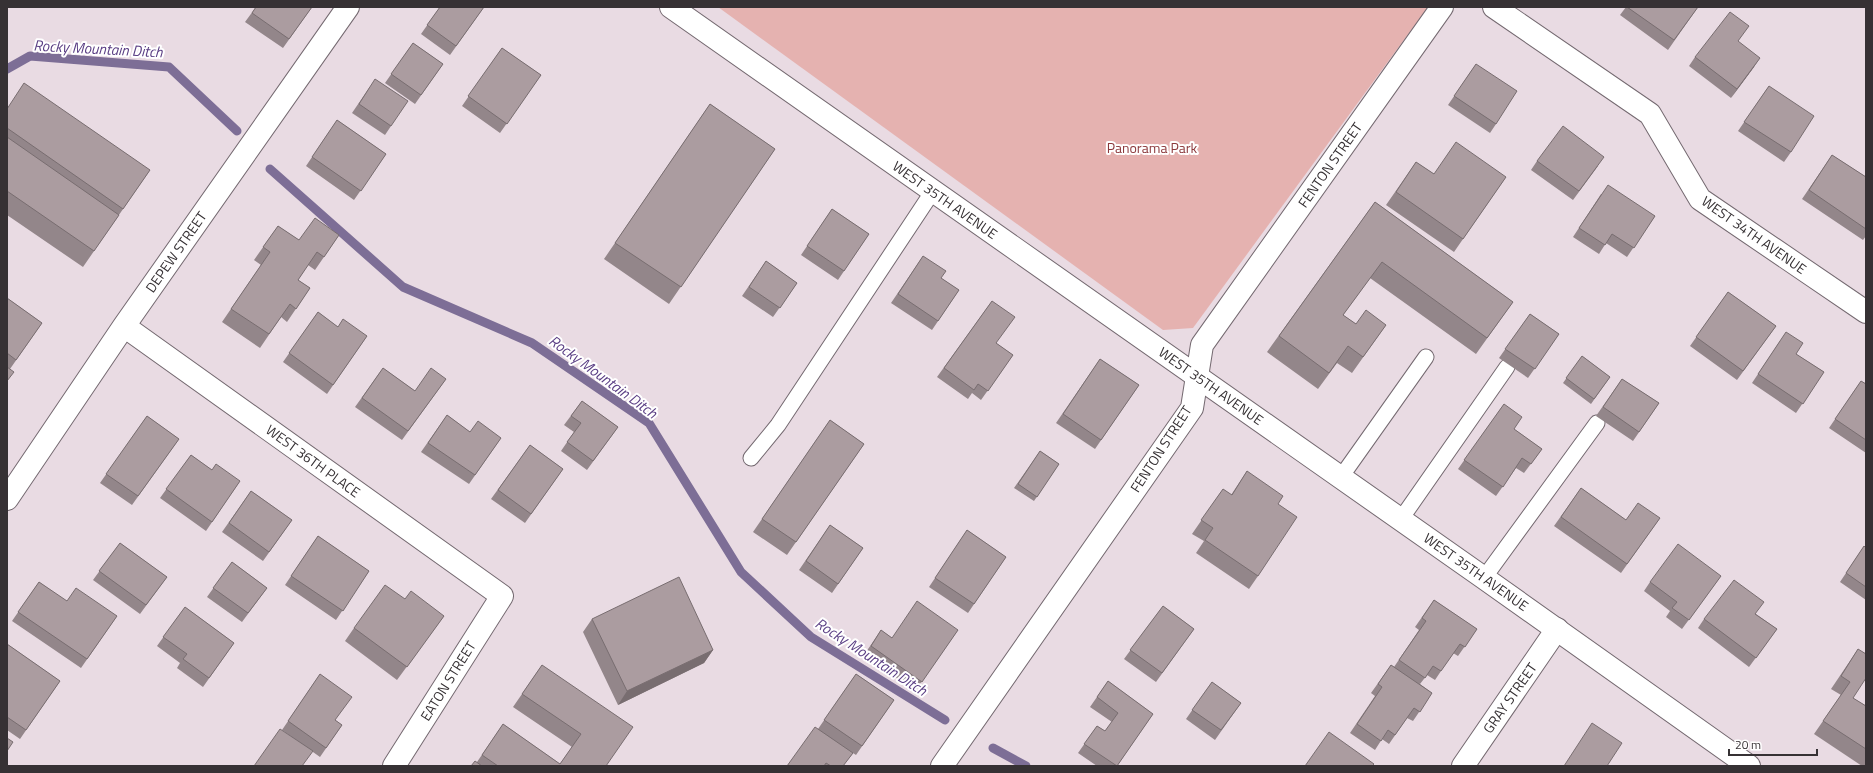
<svg xmlns="http://www.w3.org/2000/svg" width="1873" height="773" viewBox="0 0 1873 773" font-family="'Titillium Web',sans-serif">
<style>
.green{fill:#e5b2b0}
.lines{fill:none;stroke-linecap:round;stroke-linejoin:round}
.stream{stroke:#7d6e96;stroke-width:9}
.lane-casing{stroke:#746970;stroke-width:17}
.street-casing{stroke:#746970;stroke-width:24}
.secondary-casing{stroke:#746970;stroke-width:24}
.lane{stroke:#fff;stroke-width:15}
.street{stroke:#fff;stroke-width:22}
.secondary{stroke:#fff;stroke-width:22}
.wall{fill:#93868a}
.shaded-wall{fill:#786d70}
.building{fill:#ab9ca0;stroke:#786d70}
.labels{text-anchor:middle;stroke-width:4;stroke-linejoin:round;paint-order:stroke}
.park-label{font-size:14px;fill:#8b383b;stroke:#fff}
.street-label{font-size:14px;fill:#363134;stroke:#fff}
.water-label{font-size:15px;font-style:italic;fill:#5a3e84;stroke:#fff}
</style>
<rect width="100%" height="100%" fill="#e9dbe3"/>
<path class="green" d="M 718,7 L 1428,7 L 1193,328 L 1163,330 Z"/>
<g class="lines">
<path class="stream" d="M 7,69 L 30,56 L 169,67 L 237,131
M 270,169 L 403,287 L 532,343 L 649,423 L 741,572 L 811,637 L 945,720
M 993,748 L 1026,766"/>
<g class="lane-casing">
<path id="lane" d="M 751,458 L 778,425 L 933,191
M 1341,477 L 1426,357
M 1401,519 L 1507,367
M 1484,578 L 1597,423"/>
</g>
<g class="street-casing">
<path id="street" d="M 1494,7 L 1650,114 L 1700,199 L 1866,312
M 124,326 L 502,596 L 394,766
M 7,499 L 124,326 L 348,7
M 942,766 L 1192,408 L 1202,345 L 1442,7
M 1463,766 L 1557,629"/>
</g>
<g class="secondary-casing">
<path id="secondary" d="M 671,7 L 1484,578 L 1749,766"/>
</g>
<use href="#lane" class="lane"/>
<use href="#street" class="street"/>
<use href="#secondary" class="secondary"/>
</g>
<path class="wall" d="M 256,7 L 312,7 L 283,48 L 245,22 Z
M 440,7 L 484,7 L 450,55 L 421,34 Z
M 1626,7 L 1698,7 L 1668,50 L 1620,15 Z
M 1738,42 L 1754,67 L 1731,98 L 1689,66 L 1695,57 Z
M 413,43 L 443,64 L 415,104 L 385,83 Z
M 502,48 L 541,75 L 500,133 L 462,106 Z
M 1476,64 L 1496,124 L 1490,133 L 1448,105 Z
M 1769,86 L 1791,152 L 1784,162 L 1738,131 Z
M 369,88 L 391,126 L 385,135 L 352,113 Z
M 710,104 L 775,149 L 669,304 L 604,259 Z
M 7,108 L 150,170 L 83,267 L 7,215 Z
M 337,120 L 386,154 L 354,200 L 306,166 Z
M 1832,155 L 1866,177 L 1866,236 L 1863,240 L 1802,199 Z
M 1537,161 L 1598,166 L 1573,200 L 1531,170 Z
M 1416,162 L 1434,174 L 1506,177 L 1454,252 L 1386,205 Z
M 1601,194 L 1655,216 L 1627,257 L 1606,243 L 1599,254 L 1573,237 Z
M 1375,202 L 1513,302 L 1476,354 L 1370,278 L 1343,315 L 1356,324 L 1386,325 L 1352,373 L 1337,363 L 1318,389 L 1267,352 Z
M 832,209 L 869,234 L 838,280 L 801,255 Z
M 278,226 L 299,240 L 339,235 L 315,270 L 308,265 L 298,280 L 310,288 L 287,322 L 281,317 L 260,348 L 222,322 L 261,265 L 254,260 Z
M 923,256 L 941,278 L 959,290 L 932,330 L 891,303 Z
M 766,261 L 797,283 L 773,317 L 742,296 Z
M 1728,292 L 1776,326 L 1737,380 L 1690,346 Z
M 7,298 L 42,323 L 10,369 L 7,381 Z
M 992,301 L 996,343 L 1013,355 L 981,400 L 972,393 L 968,399 L 937,377 Z
M 318,312 L 338,327 L 367,336 L 327,394 L 283,362 Z
M 1530,314 L 1559,334 L 1528,378 L 1499,358 Z
M 1780,341 L 1796,354 L 1824,372 L 1796,413 L 1752,383 Z
M 1582,356 L 1610,377 L 1591,404 L 1563,383 Z
M 1100,359 L 1139,385 L 1095,449 L 1056,423 Z
M 383,368 L 415,391 L 446,379 L 402,440 L 355,407 Z
M 1622,379 L 1659,403 L 1633,441 L 1596,416 Z
M 1861,381 L 1866,384 L 1866,453 L 1829,428 Z
M 582,401 L 618,427 L 587,470 L 561,451 L 574,432 L 564,425 Z
M 1504,404 L 1514,429 L 1542,449 L 1524,473 L 1516,468 L 1496,496 L 1458,469 Z
M 447,415 L 470,432 L 501,438 L 469,484 L 421,452 Z
M 147,416 L 179,439 L 132,505 L 100,483 Z
M 830,420 L 864,444 L 787,555 L 753,532 Z
M 530,445 L 563,469 L 525,523 L 491,499 Z
M 1040,451 L 1059,464 L 1034,501 L 1014,488 Z
M 191,455 L 212,470 L 240,481 L 206,531 L 160,498 Z
M 1247,471 L 1278,504 L 1258,576 L 1249,589 L 1196,553 L 1204,541 L 1192,534 L 1223,489 L 1231,495 Z
M 1581,488 L 1626,520 L 1660,518 L 1621,573 L 1554,526 Z
M 251,491 L 292,520 L 263,561 L 222,532 Z
M 830,525 L 863,548 L 832,593 L 799,570 Z
M 967,530 L 1006,557 L 968,613 L 929,587 Z
M 318,536 L 369,571 L 336,620 L 285,585 Z
M 120,543 L 167,577 L 140,614 L 93,580 Z
M 1864,546 L 1866,548 L 1866,600 L 1840,582 Z
M 232,562 L 267,588 L 242,622 L 207,597 Z
M 1721,576 L 1682,629 L 1666,617 L 1670,611 L 1644,591 L 1650,582 Z
M 39,582 L 66,601 L 117,616 L 81,668 L 12,621 Z
M 405,599 L 444,616 L 397,680 L 345,641 L 354,628 Z
M 1434,600 L 1477,629 L 1458,656 L 1453,653 L 1435,680 L 1427,675 L 1420,684 L 1432,693 L 1413,721 L 1407,718 L 1389,744 L 1382,739 L 1375,750 L 1350,733 L 1375,696 L 1371,693 L 1391,665 L 1394,667 L 1419,630 L 1415,627 Z
M 1163,606 L 1194,629 L 1156,682 L 1124,659 Z
M 185,607 L 234,643 L 203,687 L 177,668 L 180,663 L 157,646 Z
M 1756,614 L 1777,629 L 1749,667 L 1698,628 L 1704,619 Z
M 592,619 L 713,650 L 704,663 L 618,705 L 583,632 Z
M 881,630 L 892,638 L 958,630 L 915,691 L 864,655 Z
M 7,644 L 60,681 L 20,739 L 7,730 Z
M 1858,649 L 1853,698 L 1866,706 L 1866,766 L 1862,766 L 1814,734 L 1841,695 L 1831,689 Z
M 542,665 L 606,766 L 471,766 L 477,762 L 503,724 L 560,764 L 572,747 L 513,707 Z
M 320,674 L 335,720 L 342,725 L 320,757 L 282,730 Z
M 856,674 L 894,700 L 856,755 L 853,753 L 843,766 L 787,766 L 818,729 Z
M 1108,681 L 1153,714 L 1117,766 L 1097,766 L 1078,753 L 1097,726 L 1105,731 L 1112,722 L 1090,707 Z
M 1212,682 L 1241,703 L 1215,740 L 1186,719 Z"/>
<path class="shaded-wall" d="M 1760,58 L 1754,67 L 1731,98 L 1737,89 Z
M 713,650 L 704,663 L 618,705 L 627,691 Z"/>
<path class="building" d="M 256,7 L 312,7 L 289,39 L 252,13 Z
M 440,7 L 484,7 L 456,46 L 427,25 Z
M 1627,7 L 1698,7 L 1674,40 Z
M 1730,12 L 1749,26 L 1738,41 L 1760,58 L 1737,89 L 1695,57 Z
M 413,43 L 443,64 L 421,95 L 391,74 Z
M 502,48 L 541,75 L 507,124 L 468,96 Z
M 1476,64 L 1517,91 L 1496,124 L 1454,96 Z
M 375,79 L 408,101 L 391,126 L 359,104 Z
M 24,83 L 150,170 L 123,209 L 7,128 L 7,109 Z
M 1769,86 L 1814,116 L 1791,152 L 1744,122 Z
M 710,104 L 775,149 L 681,287 L 615,243 Z
M 337,120 L 386,154 L 361,191 L 312,157 Z
M 1563,126 L 1604,157 L 1579,191 L 1537,161 Z
M 7,137 L 119,215 L 94,251 L 7,191 Z
M 1456,142 L 1506,177 L 1463,239 L 1396,192 L 1416,162 L 1434,174 Z
M 1832,155 L 1866,177 L 1866,229 L 1809,190 Z
M 1608,185 L 1655,216 L 1634,248 L 1612,234 L 1605,245 L 1579,228 Z
M 1375,202 L 1513,302 L 1487,338 L 1382,262 L 1343,315 L 1356,324 L 1366,310 L 1386,325 L 1363,357 L 1348,346 L 1329,373 L 1279,336 Z
M 832,209 L 869,234 L 844,271 L 807,246 Z
M 315,218 L 339,235 L 324,257 L 317,252 L 298,280 L 310,288 L 296,309 L 290,304 L 269,334 L 231,309 L 270,252 L 263,247 L 278,226 L 299,240 Z
M 923,256 L 946,271 L 941,278 L 959,290 L 938,321 L 898,294 Z
M 766,261 L 797,283 L 780,308 L 749,287 Z
M 1728,292 L 1776,326 L 1743,371 L 1696,337 Z
M 7,298 L 42,323 L 16,360 L 7,353 Z
M 992,301 L 1015,317 L 996,343 L 1013,355 L 988,391 L 978,384 L 974,390 L 944,368 Z
M 318,312 L 338,327 L 343,319 L 367,336 L 333,385 L 289,353 Z
M 1530,314 L 1559,334 L 1535,369 L 1505,349 Z
M 1786,332 L 1803,343 L 1796,354 L 1824,372 L 1803,404 L 1758,374 Z
M 1582,356 L 1610,377 L 1594,399 L 1566,378 Z
M 1100,359 L 1139,385 L 1101,440 L 1063,414 Z
M 7,367 L 14,372 L 7,381 Z
M 383,368 L 415,391 L 431,368 L 446,379 L 408,431 L 362,398 Z
M 1622,379 L 1659,403 L 1639,432 L 1603,407 Z
M 1861,381 L 1866,384 L 1866,440 L 1835,419 Z
M 582,401 L 618,427 L 593,461 L 567,442 L 581,423 L 571,416 Z
M 1504,404 L 1522,417 L 1514,429 L 1542,449 L 1531,464 L 1522,458 L 1503,487 L 1464,460 Z
M 447,415 L 470,432 L 478,421 L 501,438 L 475,475 L 428,443 Z
M 147,416 L 179,439 L 138,496 L 106,474 Z
M 830,420 L 864,444 L 796,542 L 762,519 Z
M 530,445 L 563,469 L 531,514 L 498,490 Z
M 1040,451 L 1059,464 L 1037,497 L 1018,484 Z
M 191,455 L 212,470 L 216,464 L 240,481 L 212,522 L 166,489 Z
M 1247,471 L 1283,496 L 1278,504 L 1297,517 L 1258,576 L 1205,540 L 1213,528 L 1201,520 L 1223,489 L 1232,495 Z
M 1581,488 L 1626,520 L 1638,503 L 1660,518 L 1627,564 L 1561,517 Z
M 251,491 L 292,520 L 269,552 L 229,523 Z
M 830,525 L 863,548 L 838,584 L 806,561 Z
M 967,530 L 1006,557 L 974,604 L 935,578 Z
M 318,536 L 369,571 L 343,611 L 291,576 Z
M 120,543 L 167,577 L 146,605 L 99,571 Z
M 1678,544 L 1721,576 L 1689,620 L 1672,608 L 1677,602 L 1650,582 Z
M 1864,546 L 1866,548 L 1866,587 L 1846,573 Z
M 232,562 L 267,588 L 248,613 L 213,588 Z
M 679,577 L 713,650 L 627,691 L 592,619 Z
M 1734,580 L 1764,602 L 1755,614 L 1777,629 L 1756,658 L 1704,619 Z
M 39,582 L 67,601 L 76,588 L 117,616 L 87,659 L 18,612 Z
M 385,585 L 405,599 L 411,591 L 444,616 L 407,667 L 354,628 Z
M 1434,600 L 1477,629 L 1465,647 L 1460,644 L 1441,671 L 1433,666 L 1425,678 L 1399,660 L 1426,621 L 1422,618 Z
M 917,601 L 958,630 L 922,682 L 871,646 L 881,630 L 892,638 Z
M 1163,606 L 1194,629 L 1162,673 L 1130,650 Z
M 185,607 L 234,643 L 209,678 L 183,659 L 187,654 L 163,637 Z
M 7,644 L 60,681 L 26,730 L 7,717 Z
M 1858,649 L 1866,654 L 1866,678 L 1853,698 L 1866,706 L 1866,749 L 1823,721 L 1850,682 L 1841,676 Z
M 542,665 L 633,727 L 606,766 L 498,766 L 482,755 L 503,724 L 560,764 L 581,734 L 522,694 Z
M 1391,665 L 1432,693 L 1420,712 L 1414,708 L 1395,735 L 1388,730 L 1381,741 L 1357,724 L 1382,687 L 1378,684 Z
M 320,674 L 352,697 L 335,720 L 342,725 L 326,748 L 288,721 Z
M 856,674 L 894,700 L 862,746 L 824,720 Z
M 1108,681 L 1153,714 L 1117,766 L 1084,744 L 1097,726 L 1105,731 L 1118,713 L 1097,697 Z
M 1212,682 L 1241,703 L 1221,730 L 1192,710 Z
M 1592,723 L 1622,743 L 1607,766 L 1564,766 Z
M 815,727 L 853,753 L 843,766 L 831,766 L 826,763 L 824,766 L 787,766 Z
M 280,729 L 313,751 L 302,766 L 254,766 Z
M 1329,732 L 1374,764 L 1372,766 L 1305,766 Z
M 7,738 L 13,742 L 7,751 Z
M 475,761 L 482,766 L 471,766 Z"/>
<g class="labels">
<g class="park-label">
<text x="1152" y="153">Panorama Park</text>
</g>
<g class="street-label">
<text transform="translate(1330 165) rotate(-55)" y="5">FENTON STREET</text>
<text transform="translate(945 200) rotate(35)" y="5">WEST 35TH AVENUE</text>
<text transform="translate(1754 235) rotate(35)" y="5">WEST 34TH AVENUE</text>
<text transform="translate(176 252) rotate(-55)" y="5">DEPEW STREET</text>
<text transform="translate(1211 386) rotate(35)" y="5">WEST 35TH AVENUE</text>
<text transform="translate(1161 449) rotate(-57)" y="5">FENTON STREET</text>
<text transform="translate(313 461) rotate(36)" y="5">WEST 36TH PLACE</text>
<text transform="translate(1476 572) rotate(35)" y="5">WEST 35TH AVENUE</text>
<text transform="translate(448 681) rotate(-58)" y="5">EATON STREET</text>
<text transform="translate(1510 698) rotate(-55)" y="5">GRAY STREET</text>
</g>
<g class="water-label">
<text transform="translate(98 49) rotate(3)" y="5">Rocky Mountain Ditch</text>
<text transform="translate(603 377) rotate(36)" y="5">Rocky Mountain Ditch</text>
<text transform="translate(871 657) rotate(33)" y="5">Rocky Mountain Ditch</text>
</g>
</g>
<rect width="1873" height="773" fill="none" stroke="#363134" stroke-width="16"/>
<path d="M1729 749v6h88v-6" fill="none" stroke="#363134" stroke-width="2"/>
<text x="1735" y="749" font-size="12" fill="#363134" stroke="#ffffff" stroke-width="3" paint-order="stroke">20 m</text>
</svg>
